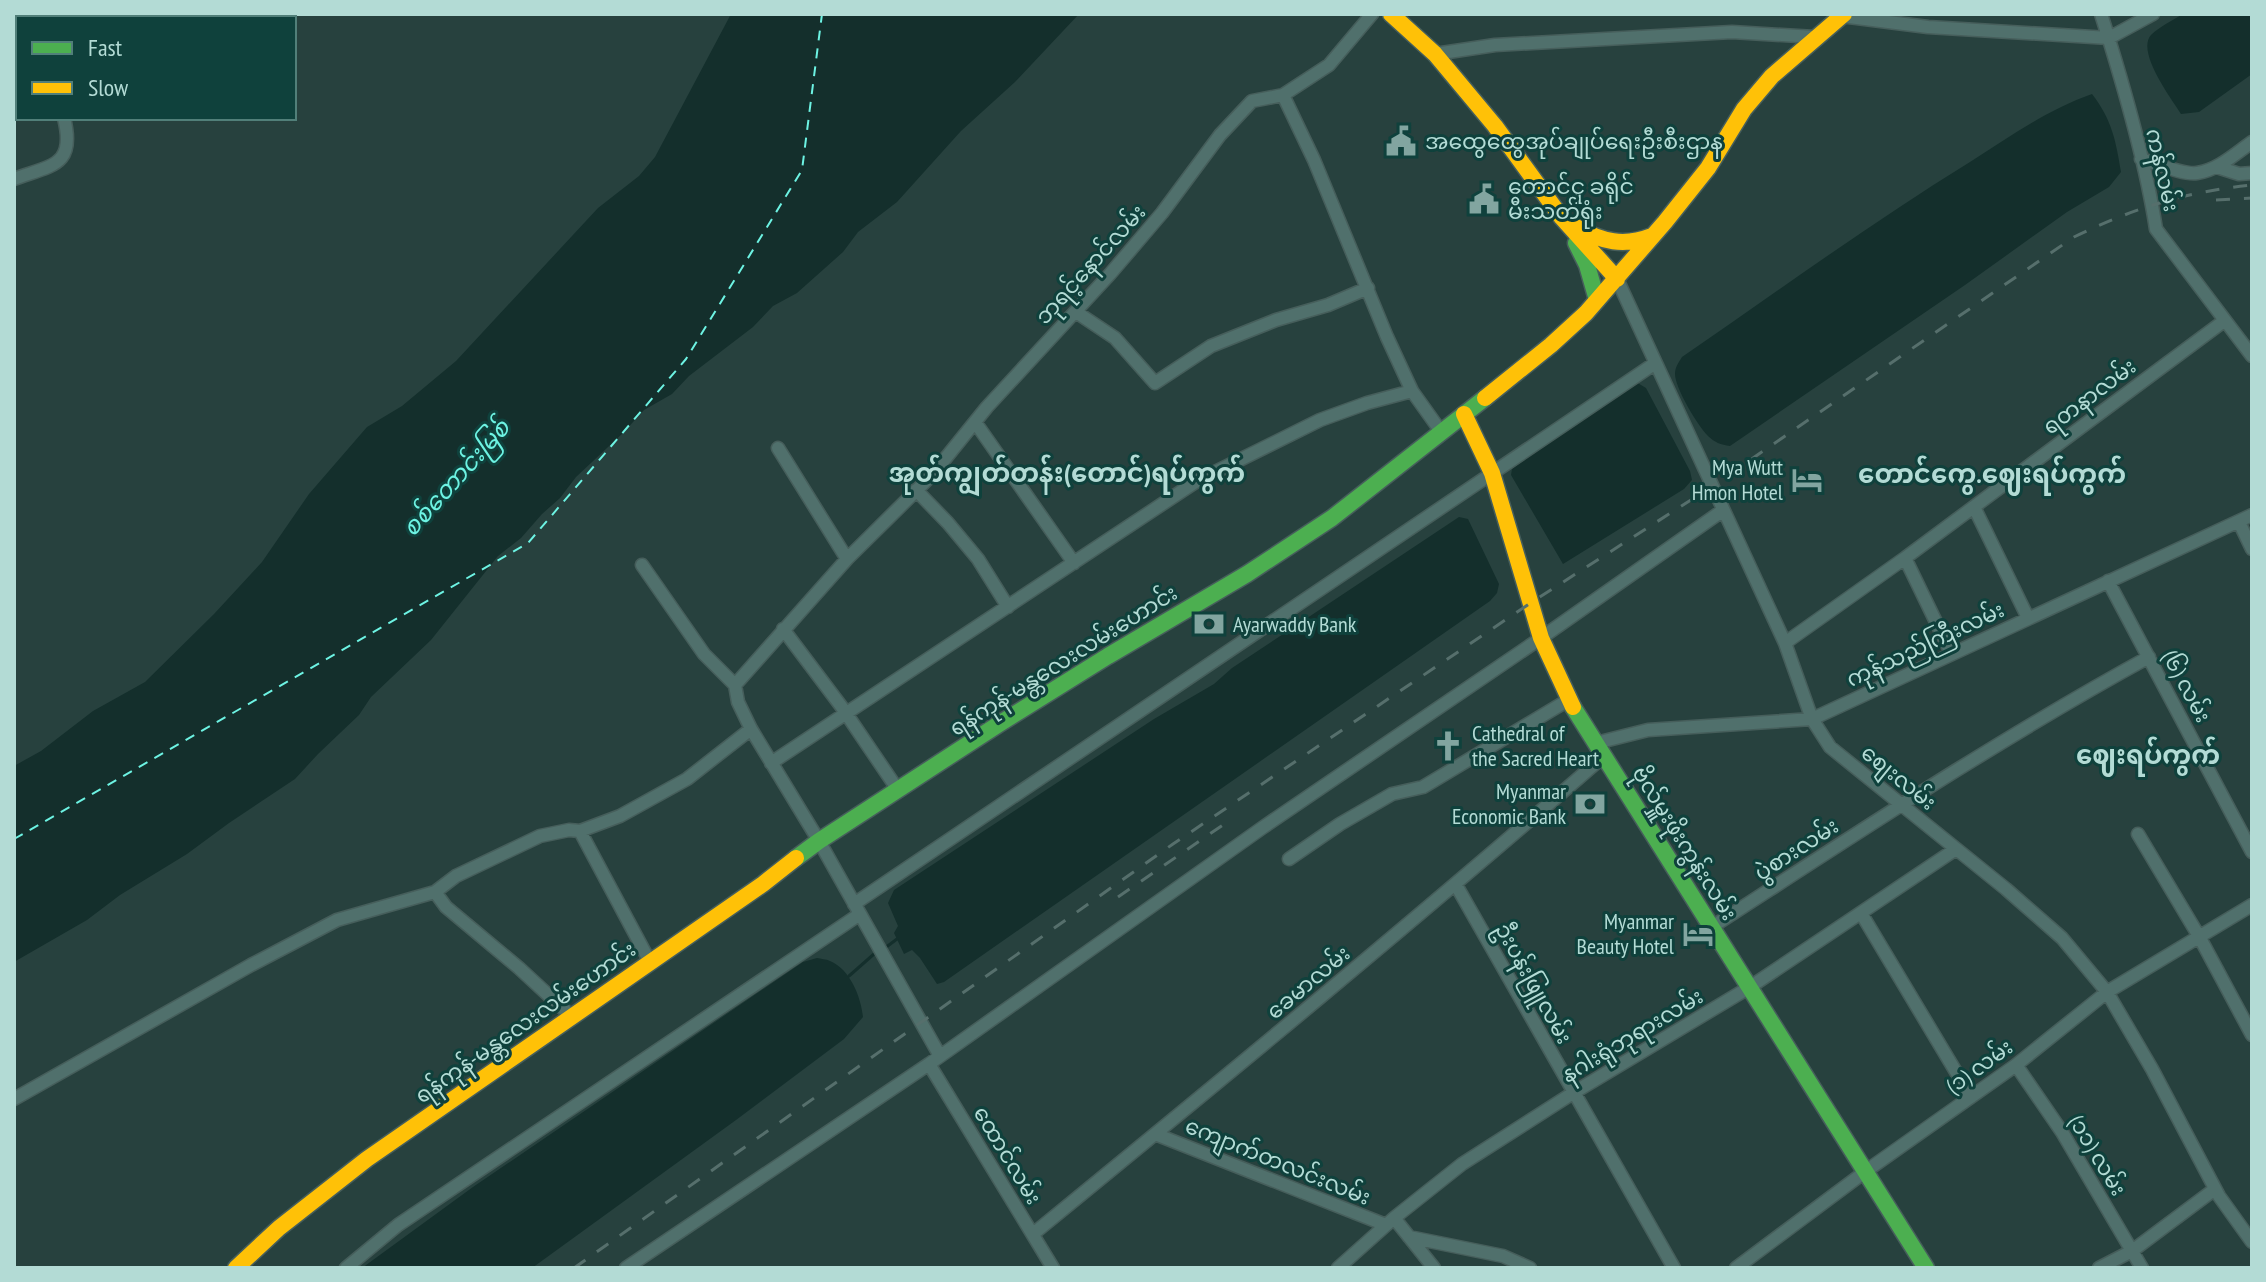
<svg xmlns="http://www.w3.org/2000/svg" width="2266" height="1282" viewBox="0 0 2266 1282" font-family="'PT Sans Narrow','Noto Sans Myanmar',sans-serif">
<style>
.water{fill:#142f2c}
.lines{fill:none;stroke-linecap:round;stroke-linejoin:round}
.stream{stroke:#142f2c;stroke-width:3}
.ferry{stroke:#6df3e3;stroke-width:2;stroke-dasharray:10 8;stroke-linecap:butt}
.street-casing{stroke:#465e5b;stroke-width:15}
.fast-casing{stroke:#465e5b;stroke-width:19}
.slow-casing{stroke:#465e5b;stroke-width:19}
.street{stroke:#50706c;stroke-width:12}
.fast{stroke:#4caf50;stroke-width:16}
.slow{stroke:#ffc107;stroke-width:16}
.rail{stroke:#566f6c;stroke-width:3;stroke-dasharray:14 14;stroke-linecap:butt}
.labels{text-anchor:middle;stroke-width:6;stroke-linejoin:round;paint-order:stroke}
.poi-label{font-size:22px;fill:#b3dbd5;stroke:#0f413c;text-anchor:start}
.street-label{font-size:22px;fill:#b3dbd5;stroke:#0f413c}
.water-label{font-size:24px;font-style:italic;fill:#6df3e3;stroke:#0f413c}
.quarter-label{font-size:26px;font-weight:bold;fill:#b3dbd5;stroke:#0f413c}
</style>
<rect width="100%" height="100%" fill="#27413e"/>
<path class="water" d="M 731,14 L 1079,14 L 1015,82 L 961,131 L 897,202 L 858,232 L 843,252 L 797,293 L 773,306 L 753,327 L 689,376 L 672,394 L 644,410 L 623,433 L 576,477 L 560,498 L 542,514 L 521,538 L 498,556 L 431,640 L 371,697 L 359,715 L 318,754 L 295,779 L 229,823 L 187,854 L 120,895 L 87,920 L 14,962 L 14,766 L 41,751 L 93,711 L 145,682 L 214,614 L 262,562 L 309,494 L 367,427 L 402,406 L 456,361 L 598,208 L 639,176 L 655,157 Z
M 2183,14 L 2252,14 L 2252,74 L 2199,112 L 2181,114 C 2171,98 2136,52 2151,35 C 2159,27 2173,20 2183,14 Z
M 2092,94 C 2112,120 2116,141 2121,172 L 2109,187 L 2067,212 L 1965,285 L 1730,446 C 1721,445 1714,442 1708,436 C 1698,426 1675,388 1675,374 C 1675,367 1679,362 1682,357 C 1778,291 1871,223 1970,162 C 2009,137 2047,110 2092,94 Z
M 1636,382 L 1646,388 L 1690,471 L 1692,480 L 1684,489 L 1563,564 L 1511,475 L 1512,469 L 1625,386 Z
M 1459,517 L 1468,519 L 1499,584 L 1497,593 L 1490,601 L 944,982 L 937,984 L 920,958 L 912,950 L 904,954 L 894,933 L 898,926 L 888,903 L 894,890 L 1154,719 L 1214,684 L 1232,668 Z
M 817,958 C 821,959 826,959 830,961 C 850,969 861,997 863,1017 L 844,1039 L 736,1120 L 532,1268 L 362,1268 L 473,1187 L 803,962 Z"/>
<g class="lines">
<path class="stream" d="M 885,948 L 897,939
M 849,976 L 874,954"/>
<path class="ferry" d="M 14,839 L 528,543 L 686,359 L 802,170 L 822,14"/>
<g class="street-casing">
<path id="street" d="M 39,14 L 40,18
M 2101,14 C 2123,83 2145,158 2156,229 L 2252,356
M 1841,16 L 1928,27 L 2109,38 L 2153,14
M 1435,54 L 1495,45 L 1732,32 L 1815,37
M 14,85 L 18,83
M 1283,95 L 1314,160 L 1387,337 L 1412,391 L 1442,433
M 2141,159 C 2156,163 2182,175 2197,173 C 2218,170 2235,154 2252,142
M 2217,167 L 2239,174 L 2252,173
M 14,179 C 52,165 76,166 64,118
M 1617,279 L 1785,643 L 1812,719 L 1830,747 L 2006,889 L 2062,938 L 2107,992 L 2152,1069 L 2219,1196 L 2252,1242
M 1076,312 L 1115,338 L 1155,383 L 1211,346 L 1276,320 L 1328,305 L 1368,288
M 975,422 L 1074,563
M 778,448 L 847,559
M 916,490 L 948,523 L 978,559 L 1008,607
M 1974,507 L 2028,618
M 2239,522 L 2252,549
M 1905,558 L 1951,653
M 642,565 L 704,654 L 735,685 L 738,702 L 751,729 L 819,841 L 940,1056
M 2108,581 L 2252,852
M 783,629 L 841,706 L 898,790
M 1785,643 L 1905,558 L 2224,321
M 735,685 L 847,559 L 932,475 L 987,407 L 1110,274 L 1162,213 L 1220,135 L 1252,101 L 1283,95 L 1329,65 L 1372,14
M 1596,743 L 1648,730 L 1812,719 L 2252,515
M 771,763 L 1197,481 L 1320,420 L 1367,403 L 1412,391
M 580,831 L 650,962
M 2138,834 L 2200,938 L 2252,1035
M 1289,859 L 1340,824 L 1392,794 L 1423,787 L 1570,699
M 1456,885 L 1674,1268
M 435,892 L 446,907 L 519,968 L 572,1017
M 854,904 L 1654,364
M 1861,913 L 1971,1097
M 1712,927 C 1856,834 1999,739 2149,657
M 929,1064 L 1053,1268
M 2016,1065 L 2062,1132 L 2142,1268
M 14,1099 L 251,965 L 337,920 L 435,892 L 456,876 L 540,836 L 569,830 L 580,831 L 620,816 L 687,779 L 751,729
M 1155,1134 L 1386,1225
M 1394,1218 L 1434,1268
M 1033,1234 C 1225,1077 1417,919 1604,756
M 1409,1237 L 1503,1256 L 1530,1268
M 346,1268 L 398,1225 L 860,914
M 626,1268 L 929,1064 L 1262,828 L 1541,638 L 1722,511
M 1338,1268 L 1394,1218 L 1462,1164 L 1573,1093 L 1750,987 L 1956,849
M 1736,1268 L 1866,1171 L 2016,1065 L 2107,992 L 2252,905
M 2099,1268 L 2132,1251 L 2215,1189"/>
</g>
<g class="fast-casing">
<path id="fast" d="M 1576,243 L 1587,265 L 1597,300
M 1573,707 L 1926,1268
M 796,858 L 819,841 L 999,724 L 1108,656 L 1247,574 L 1332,518 L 1485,398"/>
</g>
<g class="slow-casing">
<path id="slow" d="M 1391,14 L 1435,54 L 1495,126 L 1562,218 L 1617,279
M 1576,227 C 1602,242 1624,247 1652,236
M 1485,398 L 1551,345 L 1586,313 L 1665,222 L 1708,168 L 1744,109 L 1772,76 L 1844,14
M 1464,414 L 1492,473 L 1541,638 L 1573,707
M 236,1268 L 279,1228 L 367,1159 L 763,884 L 796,858"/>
</g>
<use href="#street" class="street"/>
<use href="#fast" class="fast"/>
<use href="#slow" class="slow"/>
<path class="rail" d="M 2216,200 L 2252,198
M 1118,897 L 1233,818
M 574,1268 L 1173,844 L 1532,602 L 1711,487 L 2074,237 C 2134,208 2185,192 2252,185"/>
</g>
<defs>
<g id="civic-bare" transform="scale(2.4)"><path d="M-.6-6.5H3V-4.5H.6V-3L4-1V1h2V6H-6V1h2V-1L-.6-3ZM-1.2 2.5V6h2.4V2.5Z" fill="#82a5a0" stroke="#0f413c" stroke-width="2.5" paint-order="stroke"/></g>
<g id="hotel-bare" transform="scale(2.4)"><path d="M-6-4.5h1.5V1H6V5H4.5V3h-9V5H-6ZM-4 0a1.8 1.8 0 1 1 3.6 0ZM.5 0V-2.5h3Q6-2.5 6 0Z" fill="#82a5a0" stroke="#0f413c" stroke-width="2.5" paint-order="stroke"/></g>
<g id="bank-bare" transform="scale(2.4)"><path d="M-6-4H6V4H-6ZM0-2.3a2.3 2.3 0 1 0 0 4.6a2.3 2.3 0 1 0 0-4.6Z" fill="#82a5a0" stroke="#0f413c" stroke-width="2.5" paint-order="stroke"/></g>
<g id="church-bare" transform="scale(2.4)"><path d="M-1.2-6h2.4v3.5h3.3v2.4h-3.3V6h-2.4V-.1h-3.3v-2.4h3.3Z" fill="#82a5a0" stroke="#0f413c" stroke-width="2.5" paint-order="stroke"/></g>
</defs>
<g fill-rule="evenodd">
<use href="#civic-bare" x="1401" y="141"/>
<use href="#civic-bare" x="1484" y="199"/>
<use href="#hotel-bare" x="1807" y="480"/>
<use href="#bank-bare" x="1209" y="624"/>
<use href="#church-bare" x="1448" y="746"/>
<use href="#bank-bare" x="1590" y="804"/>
<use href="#hotel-bare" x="1698" y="934"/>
</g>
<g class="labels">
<g class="poi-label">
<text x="1425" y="149">အထွေထွေအုပ်ချုပ်ရေးဦးစီးဌာန</text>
<text x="1508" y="194">တောင်ငူ ခရိုင်<tspan x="1508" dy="25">မီးသတ်ရုံး</tspan></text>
<text x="1783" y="475" text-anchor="end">Mya Wutt<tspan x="1783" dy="25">Hmon Hotel</tspan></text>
<text x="1233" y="632">Ayarwaddy Bank</text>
<text x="1472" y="741">Cathedral of<tspan x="1472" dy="25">the Sacred Heart</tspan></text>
<text x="1566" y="799" text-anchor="end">Myanmar<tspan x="1566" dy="25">Economic Bank</tspan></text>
<text x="1674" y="929" text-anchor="end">Myanmar<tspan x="1674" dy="25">Beauty Hotel</tspan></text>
</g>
<g class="street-label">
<text transform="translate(2163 170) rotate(77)" y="8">ကန်လမ်း</text>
<text transform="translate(1090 264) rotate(-48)" y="8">ဘုရင့်နောင်လမ်း</text>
<text transform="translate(2089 396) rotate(-37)" y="8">ရတနာလမ်း</text>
<text transform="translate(1925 644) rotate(-25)" y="8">ကုန်သည်ကြီးလမ်း</text>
<text transform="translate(1063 660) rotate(-32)" y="8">ရန်ကုန်-မန္တလေးလမ်းဟောင်း</text>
<text transform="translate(2187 686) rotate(62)" y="8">(၆) လမ်း</text>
<text transform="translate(1899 777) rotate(39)" y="8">စျေးလမ်း</text>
<text transform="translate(1685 843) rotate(58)" y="8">ဗိုလ်မှူးဖိုးကွန်းလမ်း</text>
<text transform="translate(1796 849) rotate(-33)" y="8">ပွဲစားလမ်း</text>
<text transform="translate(1308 982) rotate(-40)" y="8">ခေမာလမ်း</text>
<text transform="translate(1534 983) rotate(61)" y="8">ဦးပန်းဖြူလမ်း</text>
<text transform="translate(525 1022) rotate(-35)" y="8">ရန်ကုန်-မန္တလေးလမ်းဟောင်း</text>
<text transform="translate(1632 1035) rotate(-31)" y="8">နဂါးရုံဘုရားလမ်း</text>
<text transform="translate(1979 1066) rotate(-36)" y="8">(၁) လမ်း</text>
<text transform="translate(1008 1155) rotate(59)" y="8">ထောင်လမ်း</text>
<text transform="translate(2098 1155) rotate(59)" y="8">(၁၁) လမ်း</text>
<text transform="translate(1278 1161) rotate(22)" y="8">ကျောက်တလင်းလမ်း</text>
</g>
<g class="water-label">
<text transform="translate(456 478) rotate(-48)" y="8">စစ်တောင်းမြစ်</text>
</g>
<g class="quarter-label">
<text x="1067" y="482">အုတ်ကျွတ်တန်း(တောင်)ရပ်ကွက်</text>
<text x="1992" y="483">တောင်ကွေ.ဈေးရပ်ကွက်</text>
<text x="2148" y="764">ဈေးရပ်ကွက်</text>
</g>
</g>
<rect width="2266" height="1282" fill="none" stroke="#b3dbd5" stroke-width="32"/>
<rect x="16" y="16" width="280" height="104" fill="#0f413c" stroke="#517f79" stroke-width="2"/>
<rect x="32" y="42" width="40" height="12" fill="#4caf50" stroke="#517f79" stroke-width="2"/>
<text x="88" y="56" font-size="24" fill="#b3dbd5">Fast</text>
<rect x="32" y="82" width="40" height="12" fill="#ffc107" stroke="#517f79" stroke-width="2"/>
<text x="88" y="96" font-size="24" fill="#b3dbd5">Slow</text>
</svg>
